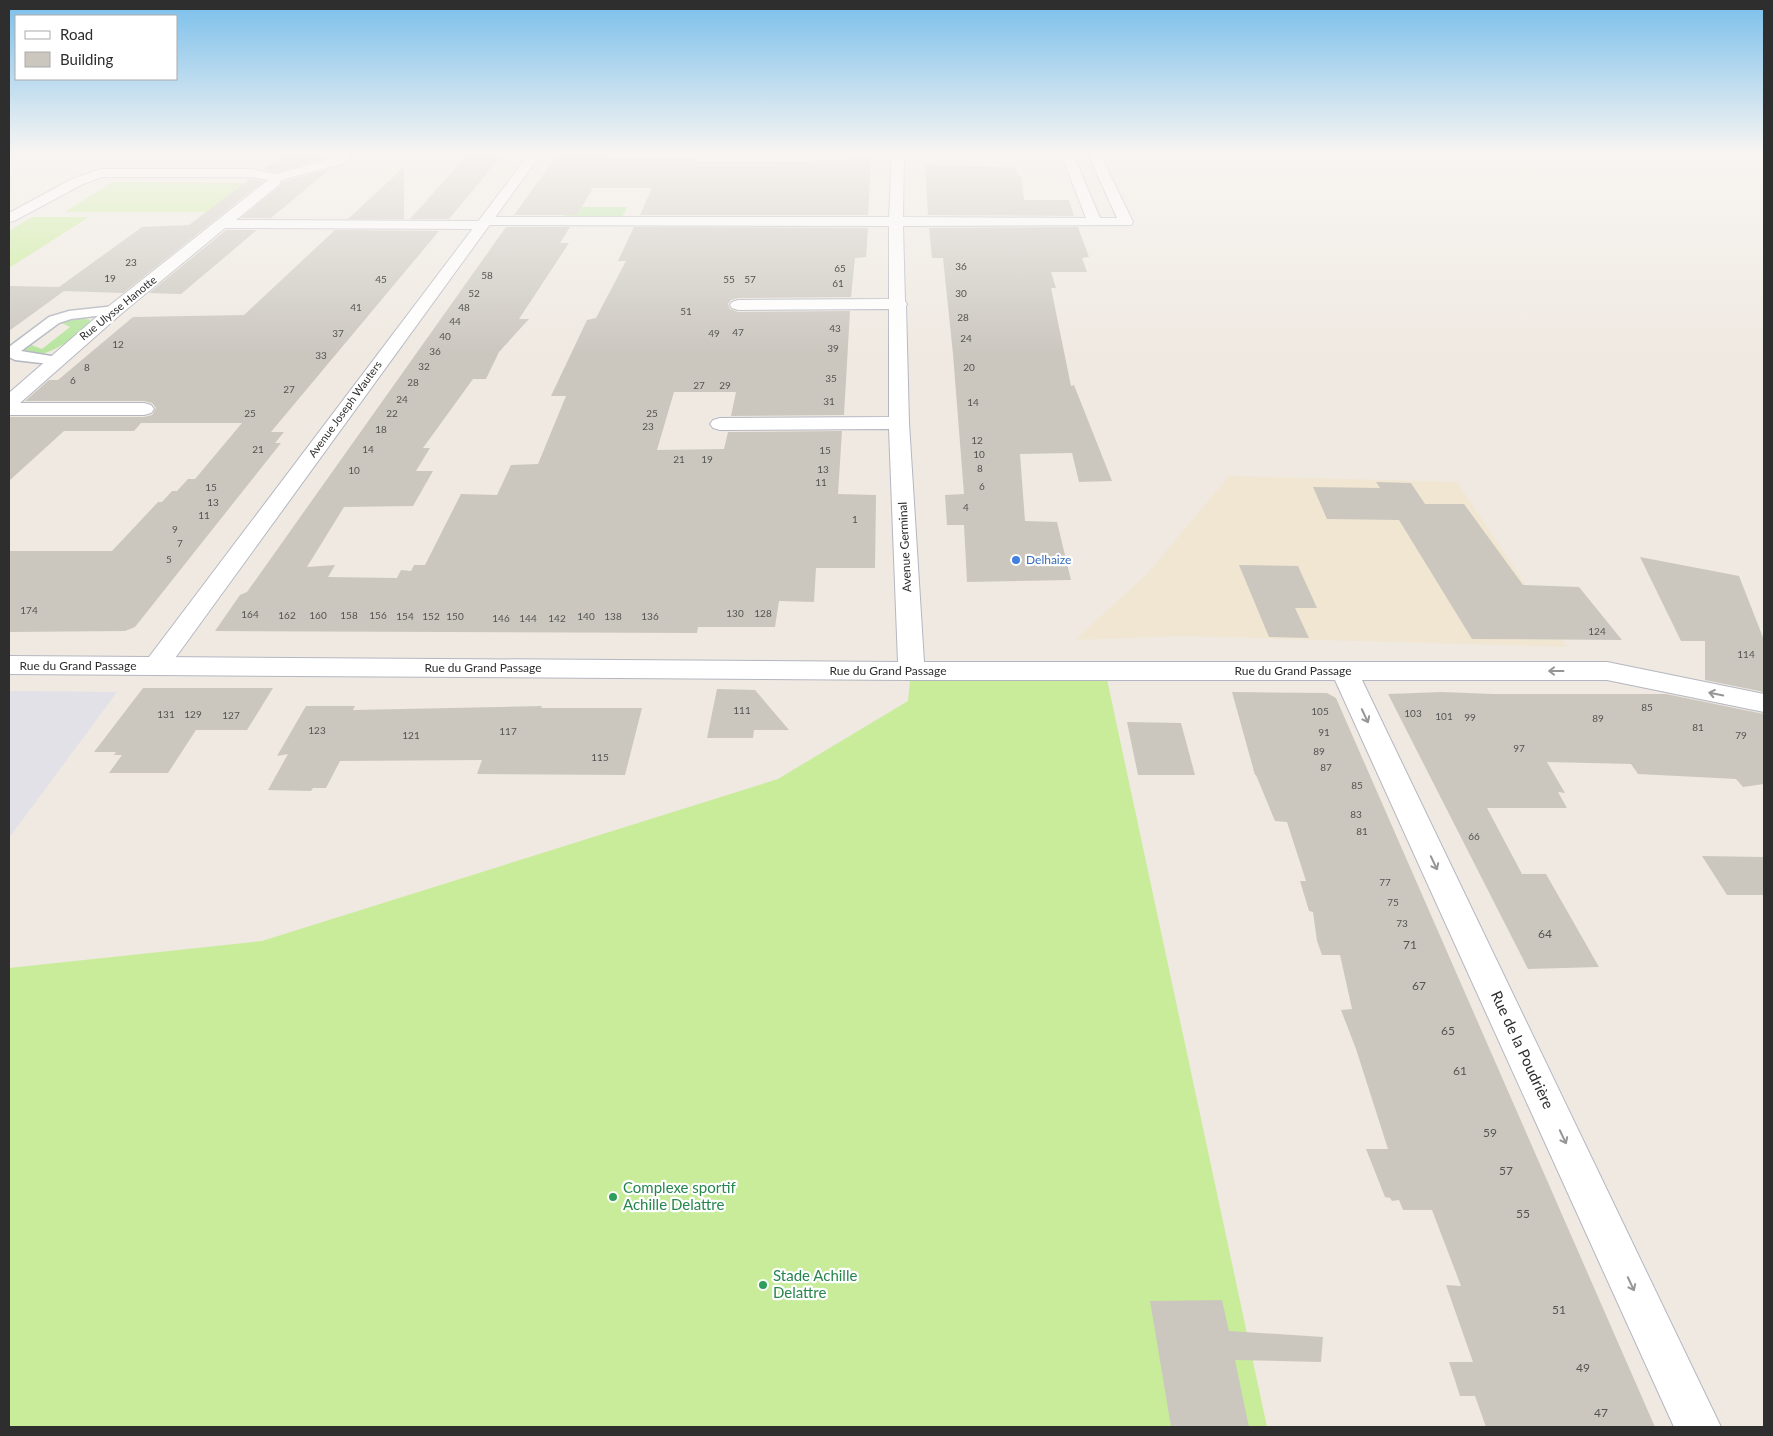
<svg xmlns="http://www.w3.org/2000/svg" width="1773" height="1436" viewBox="0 0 1773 1436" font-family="Lato,sans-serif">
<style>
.industrial{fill:#e3e1e8}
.education{fill:#f0e6d1}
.green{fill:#b6e59e}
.pitch{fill:#c9ec9a}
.building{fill:#cbc7bf}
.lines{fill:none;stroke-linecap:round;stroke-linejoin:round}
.service-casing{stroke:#b4b7c1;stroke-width:3}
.minor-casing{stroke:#b4b7c1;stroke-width:2}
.tertiary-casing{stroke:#b4b7c1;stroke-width:2}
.service{fill:#fff;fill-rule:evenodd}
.minor{fill:#fff;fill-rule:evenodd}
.tertiary{fill:#fff;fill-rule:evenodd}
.oneway{stroke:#969696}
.shop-dot{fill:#3f7fe0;stroke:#fff;stroke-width:2}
.leisure-dot{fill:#2e9e5b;stroke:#fff;stroke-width:2}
.labels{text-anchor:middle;stroke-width:4.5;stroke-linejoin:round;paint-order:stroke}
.number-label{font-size:10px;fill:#555452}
.far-street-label{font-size:11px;fill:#2e2e2e;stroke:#fff}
.street-label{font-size:12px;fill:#2e2e2e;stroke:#fff}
.shop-label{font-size:12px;fill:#366cbe;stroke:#fff;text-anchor:start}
.near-number-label{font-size:12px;fill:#555452}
.near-street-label{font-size:15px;fill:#2e2e2e;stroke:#fff}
.near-leisure-label{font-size:15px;fill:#27864d;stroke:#fff;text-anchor:start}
</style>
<rect width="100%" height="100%" fill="#efe9e1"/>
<path class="industrial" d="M 9,691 L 117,692 L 9,838 Z"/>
<path class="education" d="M 1229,476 L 1457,482 L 1567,647 L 1182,636 L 1075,640 L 1147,574 Z"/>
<path class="green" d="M 571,207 L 627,207 L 622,218 L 563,218 Z
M 78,317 L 90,320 L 89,324 C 77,335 40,367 23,349 L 29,344 L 42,349 L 70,327 L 62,323 L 63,321 Z"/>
<path class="pitch" d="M 112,182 L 249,183 L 210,212 L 65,212 Z
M 32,217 L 89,217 L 9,268 L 9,231 Z
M 1105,670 L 1267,1427 L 9,1427 L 9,968 L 262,941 L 778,779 L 908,701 L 911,671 Z"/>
<path class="building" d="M 288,154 L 337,154 L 276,172 L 263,169 Z
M 468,154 L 503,154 L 449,219 L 410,219 Z
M 558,154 L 599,154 L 598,155 L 606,155 L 604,158 L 696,158 L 694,161 L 813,162 L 813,160 L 871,159 L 868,215 L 640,215 L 652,188 L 593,188 L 577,215 L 514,215 Z
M 925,164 L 1016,168 L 1018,176 L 1021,176 L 1024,200 L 1069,200 L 1074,216 L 928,215 Z
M 404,167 L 404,219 L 348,219 Z
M 330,169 L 271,218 L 241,218 L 280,186 L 282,182 Z
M 250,179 L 264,181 L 123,293 L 64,291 L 9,331 L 9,286 L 59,287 L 142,227 L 189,225 Z
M 506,227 L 570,227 L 560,243 L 569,243 L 519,319 L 529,319 L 499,352 L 486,379 L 473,379 L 423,448 L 430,448 L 416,471 L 433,471 L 413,506 L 344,507 L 307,567 L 335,565 L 328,577 L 397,578 L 401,570 L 411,571 L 414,565 L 425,565 L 461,494 L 497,495 L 511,465 L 538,464 L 566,396 L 551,396 L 587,320 L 596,318 L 626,261 L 618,261 L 634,227 L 868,228 L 866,257 L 855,258 L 851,297 L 738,298 L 731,300 L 728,304 L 730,309 L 738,312 L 850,311 L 844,415 L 731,416 L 736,392 L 674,392 L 657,450 L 724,449 L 728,432 L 842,431 L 838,494 L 876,495 L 875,568 L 816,568 L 814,602 L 779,601 L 775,627 L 698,627 L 697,633 L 215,631 L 240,595 L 247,592 Z
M 1078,227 L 1089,257 L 1082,258 L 1087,272 L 1051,272 L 1056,288 L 1051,288 L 1071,386 L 1074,385 L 1112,481 L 1079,482 L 1072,453 L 1020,454 L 1025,521 L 1057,522 L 1071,580 L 967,582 L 964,525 L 947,525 L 945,495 L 964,494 L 953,354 L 943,258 L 932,258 L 929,228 Z
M 226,230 L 257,230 L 181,294 L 149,293 Z
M 335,230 L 439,231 L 271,432 L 284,432 L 275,443 L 281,443 L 135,627 L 125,631 L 9,632 L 9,551 L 112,551 L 158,502 L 162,502 L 172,491 L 177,491 L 188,479 L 195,479 L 242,423 L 141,423 L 134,431 L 64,431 L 9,481 L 9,417 L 144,417 L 152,415 L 156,408 L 152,403 L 144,401 L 25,401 L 49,380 L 58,380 L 133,317 L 244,315 Z
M 1376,482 L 1411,483 L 1425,504 L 1464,504 L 1523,585 L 1579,587 L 1622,640 L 1472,639 L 1399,520 L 1327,519 L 1313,487 L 1380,488 Z
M 1640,557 L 1739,576 L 1764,640 L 1764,692 L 1705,680 L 1705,641 L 1681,641 Z
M 1239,565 L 1298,566 L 1317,608 L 1295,608 L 1309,638 L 1269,637 Z
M 143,688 L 273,688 L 247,730 L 196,730 L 168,773 L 109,773 L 122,755 L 114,755 L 116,752 L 94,752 Z
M 717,689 L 755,690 L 789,730 L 754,730 L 753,738 L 707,738 Z
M 1232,692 L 1327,693 L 1336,698 L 1655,1427 L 1486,1427 L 1475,1396 L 1460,1396 L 1449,1362 L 1473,1362 L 1446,1285 L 1461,1286 L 1432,1210 L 1403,1210 L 1399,1200 L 1392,1201 L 1390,1198 L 1385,1197 L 1366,1149 L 1388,1149 L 1356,1049 L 1341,1010 L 1352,1009 L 1340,955 L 1322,955 L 1317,941 L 1313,912 L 1309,911 L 1300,881 L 1306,881 L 1287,822 L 1275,821 L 1256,775 L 1255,775 Z
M 1442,692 L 1493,694 L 1666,694 L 1764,714 L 1764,784 L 1743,787 L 1736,779 L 1638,774 L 1631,764 L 1547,762 L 1565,793 L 1558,792 L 1567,808 L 1487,808 L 1522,874 L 1546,874 L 1599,967 L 1528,969 L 1388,694 Z
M 306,706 L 355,706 L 353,710 L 542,706 L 541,708 L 642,708 L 625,775 L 477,774 L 482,760 L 340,761 L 326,788 L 313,788 L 311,791 L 268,790 L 288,754 L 277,756 Z
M 1127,722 L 1181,723 L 1195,775 L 1138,775 Z
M 1702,856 L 1764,857 L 1764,895 L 1727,895 Z
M 1222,1300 L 1229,1331 L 1323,1337 L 1321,1362 L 1235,1360 L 1249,1427 L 1171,1427 L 1150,1301 Z"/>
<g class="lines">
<g class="service-casing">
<path id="service" d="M 115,306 L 121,310 L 120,313 L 71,319 L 59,323 L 21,351 L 63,358 L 65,361 L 63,364 L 58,365 L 15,360 L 9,357 L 9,347 L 49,317 L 69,311 Z"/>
</g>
<g class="minor-casing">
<path id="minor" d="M 340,154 L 353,154 L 342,164 L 281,180 L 279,185 L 236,220 L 478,221 L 485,217 L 889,217 L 892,154 L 904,154 L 903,217 L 1086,218 L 1061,154 L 1073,154 L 1100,218 L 1117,218 L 1088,154 L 1100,154 L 1133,222 L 1131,225 L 903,226 L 905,301 L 907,304 L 906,306 L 909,423 L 924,662 L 1607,662 L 1764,694 L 1764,712 L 1607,680 L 1362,680 L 1721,1427 L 1674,1427 L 1335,680 L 911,680 L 156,675 L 147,672 L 143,666 L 147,660 L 156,657 L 898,662 L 889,429 L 720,430 L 713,428 L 710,424 L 713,420 L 720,418 L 889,417 L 889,309 L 738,310 L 732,308 L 730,305 L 732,302 L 738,300 L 889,299 L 889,226 L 487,225 L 480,229 L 225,228 L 121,314 L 20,403 L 144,403 L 151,405 L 154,409 L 151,413 L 144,415 L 9,415 L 9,393 L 109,306 L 268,180 L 252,177 L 102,177 L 81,185 L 14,221 L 9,222 L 9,213 L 72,179 L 101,169 L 252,169 L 276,174 L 334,158 Z"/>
</g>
<g class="tertiary-casing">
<path id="tertiary" d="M 529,154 L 541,154 L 165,672 L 156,675 L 9,674 L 9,656 L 149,657 Z"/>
</g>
<use href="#service" class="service"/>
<use href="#minor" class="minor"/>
<use href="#tertiary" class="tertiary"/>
</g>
<defs><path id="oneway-shaft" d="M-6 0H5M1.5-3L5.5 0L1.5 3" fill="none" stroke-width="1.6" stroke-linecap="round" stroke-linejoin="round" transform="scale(1.25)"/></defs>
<g class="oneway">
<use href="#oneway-shaft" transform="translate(1556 671) rotate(180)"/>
<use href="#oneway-shaft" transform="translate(1716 694) rotate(-168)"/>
<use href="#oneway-shaft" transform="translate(1365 716) rotate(65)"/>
<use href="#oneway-shaft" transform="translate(1434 863) rotate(65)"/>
<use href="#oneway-shaft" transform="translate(1563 1137) rotate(65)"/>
<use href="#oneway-shaft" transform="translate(1631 1284) rotate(65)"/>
</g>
<linearGradient id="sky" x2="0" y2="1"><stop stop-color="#7abfeb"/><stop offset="0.43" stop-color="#f8f5f2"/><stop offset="1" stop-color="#f8f5f2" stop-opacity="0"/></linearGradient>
<rect width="1773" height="355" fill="url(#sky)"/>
<circle class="shop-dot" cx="1016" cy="560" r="5"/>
<g class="leisure-dot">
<circle cx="613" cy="1197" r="5"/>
<circle cx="763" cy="1285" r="5"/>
</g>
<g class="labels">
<g class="number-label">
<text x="131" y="266">23</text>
<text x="961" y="270">36</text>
<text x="840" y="272">65</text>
<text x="487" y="279">58</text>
<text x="110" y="282">19</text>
<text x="381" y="283">45</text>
<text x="729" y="283">55</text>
<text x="750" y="283">57</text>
<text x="838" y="287">61</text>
<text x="474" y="297">52</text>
<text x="961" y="297">30</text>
<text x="356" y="311">41</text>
<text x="464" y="311">48</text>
<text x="686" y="315">51</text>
<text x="963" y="321">28</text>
<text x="455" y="325">44</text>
<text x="835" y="332">43</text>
<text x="738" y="336">47</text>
<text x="338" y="337">37</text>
<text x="714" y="337">49</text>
<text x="445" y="340">40</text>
<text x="966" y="342">24</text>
<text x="118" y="348">12</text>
<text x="833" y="352">39</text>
<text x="435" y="355">36</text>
<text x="321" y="359">33</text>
<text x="424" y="370">32</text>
<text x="87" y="371">8</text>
<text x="969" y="371">20</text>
<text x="831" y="382">35</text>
<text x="73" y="384">6</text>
<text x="413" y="386">28</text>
<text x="699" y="389">27</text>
<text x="725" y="389">29</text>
<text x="289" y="393">27</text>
<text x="402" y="403">24</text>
<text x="829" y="405">31</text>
<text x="973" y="406">14</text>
<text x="250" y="417">25</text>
<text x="392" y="417">22</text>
<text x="652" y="417">25</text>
<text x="648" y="430">23</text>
<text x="381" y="433">18</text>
<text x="977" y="444">12</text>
<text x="258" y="453">21</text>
<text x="368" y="453">14</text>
<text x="825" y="454">15</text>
<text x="979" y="458">10</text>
<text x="679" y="463">21</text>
<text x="707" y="463">19</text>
<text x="980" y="472">8</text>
<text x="823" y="473">13</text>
<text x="354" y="474">10</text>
<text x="821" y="486">11</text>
<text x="982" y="490">6</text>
<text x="211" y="491">15</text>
<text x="213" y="506">13</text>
<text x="966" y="511">4</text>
<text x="204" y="519">11</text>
<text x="855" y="523">1</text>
<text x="175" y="533">9</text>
<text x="180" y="547">7</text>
<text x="169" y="563">5</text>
<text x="29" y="614">174</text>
<text x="735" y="617">130</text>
<text x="763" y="617">128</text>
<text x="250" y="618">164</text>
<text x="287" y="619">162</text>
<text x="318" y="619">160</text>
<text x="349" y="619">158</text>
<text x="378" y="619">156</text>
<text x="405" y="620">154</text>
<text x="431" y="620">152</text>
<text x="455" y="620">150</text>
<text x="586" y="620">140</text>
<text x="613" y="620">138</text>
<text x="650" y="620">136</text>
<text x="501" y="622">146</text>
<text x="528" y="622">144</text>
<text x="557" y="622">142</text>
<text x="1597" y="635">124</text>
<text x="1746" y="658">114</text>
<text x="1647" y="711">85</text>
<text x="742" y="714">111</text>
<text x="1320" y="715">105</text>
<text x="1413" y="717">103</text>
<text x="166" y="718">131</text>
<text x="193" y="718">129</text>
<text x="231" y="719">127</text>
<text x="1444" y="720">101</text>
<text x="1470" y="721">99</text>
<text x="1598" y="722">89</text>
<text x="1698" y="731">81</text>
<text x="317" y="734">123</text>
<text x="508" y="735">117</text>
<text x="1324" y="736">91</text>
<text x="411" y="739">121</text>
<text x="1741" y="739">79</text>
<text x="1519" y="752">97</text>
<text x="1319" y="755">89</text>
<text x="600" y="761">115</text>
<text x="1326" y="771">87</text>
<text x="1357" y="789">85</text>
<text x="1356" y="818">83</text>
<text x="1362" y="835">81</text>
<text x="1474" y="840">66</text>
<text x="1385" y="886">77</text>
<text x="1393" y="906">75</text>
<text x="1402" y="927">73</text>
</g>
<g class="far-street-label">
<text transform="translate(118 308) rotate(-39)" y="4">Rue Ulysse Hanotte</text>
<text transform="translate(345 409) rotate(-54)" y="4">Avenue Joseph Wauters</text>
</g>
<g class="street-label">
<text transform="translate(905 547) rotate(-93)" y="4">Avenue Germinal</text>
<text x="78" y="670">Rue du Grand Passage</text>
<text x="483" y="672">Rue du Grand Passage</text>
<text x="888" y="675">Rue du Grand Passage</text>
<text x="1293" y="675">Rue du Grand Passage</text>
</g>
<g class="shop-label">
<text x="1026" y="564">Delhaize</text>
</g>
<g class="near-number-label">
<text x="1545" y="938">64</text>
<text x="1410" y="949">71</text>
<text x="1419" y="990">67</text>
<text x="1448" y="1035">65</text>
<text x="1460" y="1075">61</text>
<text x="1490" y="1137">59</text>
<text x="1506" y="1175">57</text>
<text x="1523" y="1218">55</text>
<text x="1559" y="1314">51</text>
<text x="1583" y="1372">49</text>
<text x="1601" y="1417">47</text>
</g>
<g class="near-street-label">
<text transform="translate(1522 1050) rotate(65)" y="5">Rue de la Poudrière</text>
</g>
<g class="near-leisure-label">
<text x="623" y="1193">Complexe sportif<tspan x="623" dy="17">Achille Delattre</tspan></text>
<text x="773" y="1281">Stade Achille<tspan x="773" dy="17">Delattre</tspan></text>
</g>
</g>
<rect width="1773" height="1436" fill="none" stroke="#2e2e2e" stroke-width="20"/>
<rect x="15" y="15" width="162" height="65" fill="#ffffff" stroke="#ababab"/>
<rect x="25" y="31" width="25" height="8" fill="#ffffff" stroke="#ababab"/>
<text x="60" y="40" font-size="15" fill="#2e2e2e">Road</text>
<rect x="25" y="52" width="25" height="15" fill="#cbc7bf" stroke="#ababab"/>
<text x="60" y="65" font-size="15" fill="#2e2e2e">Building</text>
</svg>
